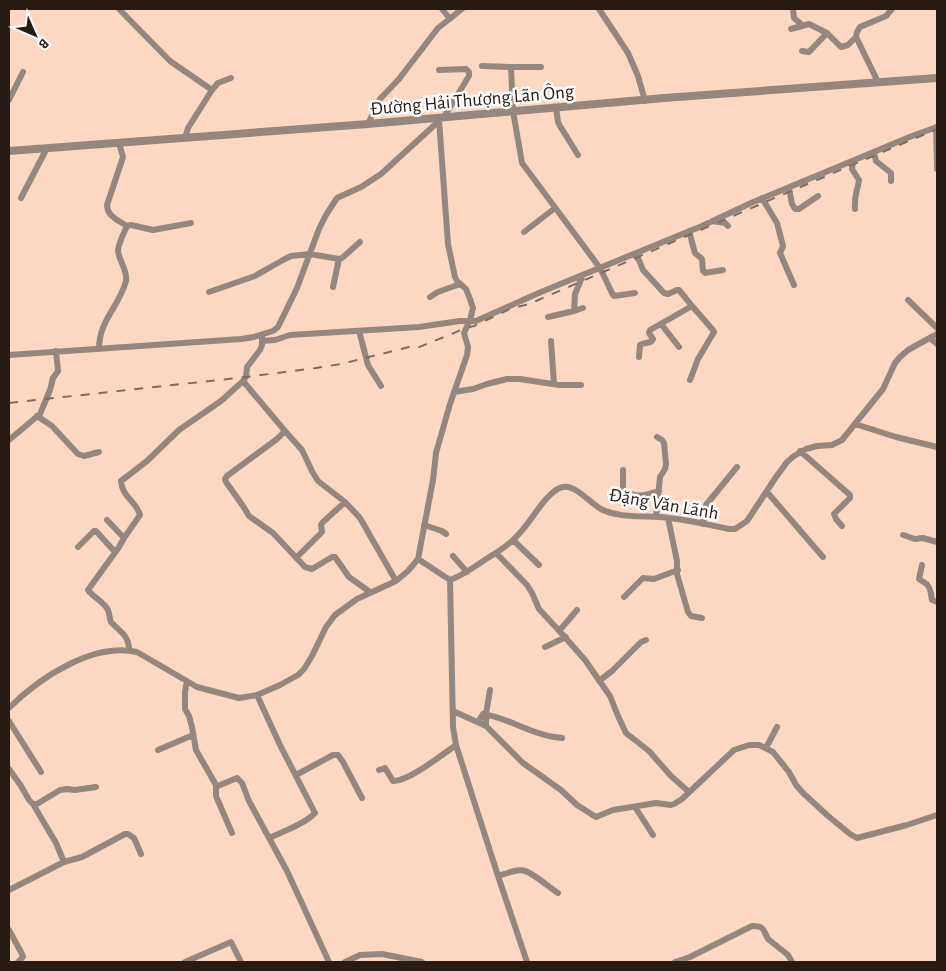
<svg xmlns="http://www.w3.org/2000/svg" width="946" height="971" viewBox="0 0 946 971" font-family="'Alegreya Sans',sans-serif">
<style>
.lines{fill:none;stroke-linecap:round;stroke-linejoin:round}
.minor{stroke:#96877e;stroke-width:6}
.tertiary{stroke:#96877e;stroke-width:8}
.rail{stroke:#836c5f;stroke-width:2;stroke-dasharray:9 9;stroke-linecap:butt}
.labels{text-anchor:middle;stroke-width:5;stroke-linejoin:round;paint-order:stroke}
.street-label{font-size:19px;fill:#281b13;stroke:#fff}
</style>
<rect width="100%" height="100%" fill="#fcd8c3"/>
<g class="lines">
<path class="minor" d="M 119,9 L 170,61 L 212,90 L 188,128 L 185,138
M 442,9 L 450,19
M 599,9 L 628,53 L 638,76 L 645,101
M 793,9 L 794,18 L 802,25
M 791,29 L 809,24 L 827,33 L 841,47 L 848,45 L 856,37
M 802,51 L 809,52 L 827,33
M 482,66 L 511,67
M 541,67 L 511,67 L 513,111 L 522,163 L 600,268 L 613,295 L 614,296 L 635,293
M 439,70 L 466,69 L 469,72 L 469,76 L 444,117
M 878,82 L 856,37 L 857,32 L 860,27 L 886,16 L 892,9
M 212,90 L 218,83 L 231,78
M 9,100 L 23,72
M 556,108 L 558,122 L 560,126 L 578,155
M 368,124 L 380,99 L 399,79 L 438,28 L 462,9
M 936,127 L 937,169
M 119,143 L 123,157 L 107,205 C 107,216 118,220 127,226
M 874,153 L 876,161 L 891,173 L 891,181
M 853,161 L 852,169 L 859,180 C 857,193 854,195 855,209
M 789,188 L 792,204 L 795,209 L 799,209 L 818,196
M 21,198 L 47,148
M 762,198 L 777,223 L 783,246 L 780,253 L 794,285
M 712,221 L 725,223 L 728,226
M 689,231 L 695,253 L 702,259 L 703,271 L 705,273 L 723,270
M 524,232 L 555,208
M 634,254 L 639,260 L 643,270 L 664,293 L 668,294 L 677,290 L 679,290 L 692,306 L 650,330 L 649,333 L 653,339 L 652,341 C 648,344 644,342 640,345 L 639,357
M 333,287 L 339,259
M 209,292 L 255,276 L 283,260 L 291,256 L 310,254 L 339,259 L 342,258 L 360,242
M 430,297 L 438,292 L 460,284
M 908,300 L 937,328
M 583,308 L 574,311 L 575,294 L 583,275
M 548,317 L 574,311
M 661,324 L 679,347
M 359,331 L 368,365 L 381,386
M 930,338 L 937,344
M 262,341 L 275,340 L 290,335 L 419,327 L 460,321 L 476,321 L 541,292 L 702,226 L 751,203 L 912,136 L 937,127
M 551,341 L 554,384
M 99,349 C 99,320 119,307 126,281 C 128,271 119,261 118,251 C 118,244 124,233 127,226 L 131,225 L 153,230 L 191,223
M 9,355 L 241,339 L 254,337 L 273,331 L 278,327 L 297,288 L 319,229 L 326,215 L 337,198 L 361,187 L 381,174 L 439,121
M 690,380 L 698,359 L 714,332 L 713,330 L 692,306
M 243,381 L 285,431 L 302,450 L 313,473 L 318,481 L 345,502 L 360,518 L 396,581
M 454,392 L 473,389 L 487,384 L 507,379 L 520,379 L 559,385 L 581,385
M 37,416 L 52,426 L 78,454 L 84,456 L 99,452
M 855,424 L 896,437 L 937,447
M 285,431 L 277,439 L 227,476 L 225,479 L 226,482 L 243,506 L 249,516 L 273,533 L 305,567 L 312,569 L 332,557 L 335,557 L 349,577 L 370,592
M 9,440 L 40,414 L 50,390 L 53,378 L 58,371 L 56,351
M 800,451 L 850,495 L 850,498 L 834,514 L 836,519 L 842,526
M 623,470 L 623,490 C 635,499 646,495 659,491
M 767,492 L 823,557
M 656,517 L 660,477 L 665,469 L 666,464 L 664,443 L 662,440 L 657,437
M 668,518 L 677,561 L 677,574 L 688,612 L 691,616 L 702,618
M 107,520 L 124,538
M 703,524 L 706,505 L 737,467
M 424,525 L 442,531 L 446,534
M 903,535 L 915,539 L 923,538 L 937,542
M 513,540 L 539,565
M 78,547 L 94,531 L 96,531 L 115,552
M 496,553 L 527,585 L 532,593 L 539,609 L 563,635 L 585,660 L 610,696 L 618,716 L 626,733 L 649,751 L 671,776 L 689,792
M 453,556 L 467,572
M 296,558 L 322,532 L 321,525 L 322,523 L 345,502
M 418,559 L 433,480 L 436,453 L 450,404 L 467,355 L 468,347 L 464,333 L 470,320 L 473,308 L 470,299 L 466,289 L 457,281 L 455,277 L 448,244 L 439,120
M 922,565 L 919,579 C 922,582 926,582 928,586 C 931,589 931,596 932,600 L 937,602
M 450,580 L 453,727 L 456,745 L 498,876 L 527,962
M 624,597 L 643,578 L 654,579 L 678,570
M 559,631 L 577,610
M 545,647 L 566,637
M 129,650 C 129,635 120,632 111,622 C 109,618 110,614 108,610 C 105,603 93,597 88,590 L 119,547 L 124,538 L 140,515 C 137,502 122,497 121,481 L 147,461 L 179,430 L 221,401 L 243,381 L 246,377 L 247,367 L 260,350 L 262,345 L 262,338
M 187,681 L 185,692 L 185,709 L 189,716 L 192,727 L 196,750 L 216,785 L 218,786 L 237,778 L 242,783 L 249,801 L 287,871 L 329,962
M 599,681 L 612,671 L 641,642 L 646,640
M 257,695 L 280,745 L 315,813 C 305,824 282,832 269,838
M 9,708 C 39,678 93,642 137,652 L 197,687 L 239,698 L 257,695 L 280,685 L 298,675 L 304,669 L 312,656 L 326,627 L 335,615 L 357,599 L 396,581 L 408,571 L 418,559 L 450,580 C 464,575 474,567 486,559 C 496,553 506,547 514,539 C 517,536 521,532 524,528 C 533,518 548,490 563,487 C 575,484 591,504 601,509 C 620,519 648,515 669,518 C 689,520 709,525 729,529 L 735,529 L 747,521 L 776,477 L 787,462 L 794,456 L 806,449 L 817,446 L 832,445 L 842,440 L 883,389 L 895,363 L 900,357 L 908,350 L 937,334
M 453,711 L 486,726 L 523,763 L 561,790 L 577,805 L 596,817 L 613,810 L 656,803 L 671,805 L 674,804 L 682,799 L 734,750 L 749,745 L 759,745 L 773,752 L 789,772 L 796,785 L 803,793 L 827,815 L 850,834 L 857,838 L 907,825 L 937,815
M 9,721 L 41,772
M 478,722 L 483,714 C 510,718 533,736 562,738
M 486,726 L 486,714 L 490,690
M 766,748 L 777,727
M 158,750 L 193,735
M 9,769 L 21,786 L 29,800 L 33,804 L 56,843 L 64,862
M 379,770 L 385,768 L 393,781 C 408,782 443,754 456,745
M 296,775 L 333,755 L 338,755 L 343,762 L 362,798
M 216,785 L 216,796 L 232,833
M 33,804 L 37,804 L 60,790 L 67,789 L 75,790 L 96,787
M 635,807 L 653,835
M 498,876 C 506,874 517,868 525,871 C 533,873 550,888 558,893
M 9,890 L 64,862 L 82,857 L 125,834 L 128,834 L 134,838 L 141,854
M 9,930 L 22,954 L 23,957 L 18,962
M 185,962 L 231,942 L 241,962
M 345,962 L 360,955 L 382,954 L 422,962
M 675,962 L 690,957 L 752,926 C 765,926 763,930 768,939 L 788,955 L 792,962"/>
<path class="tertiary" d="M 9,151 L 368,124 L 664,98 L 937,78"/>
<path class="rail" d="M 9,403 L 246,377 L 316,368 L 341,364 L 409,347 L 417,348 L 466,328 L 474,326 L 510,309 L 529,304 L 784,194 L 937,129"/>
</g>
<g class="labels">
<g class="street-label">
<text transform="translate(472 99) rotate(-5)" y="7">Đường Hải Thượng Lãn Ông</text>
<text transform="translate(664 503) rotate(10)" y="7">Đặng Văn Lãnh</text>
</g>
</g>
<rect width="946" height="971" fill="none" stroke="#281b13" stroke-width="20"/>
<g transform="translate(35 35) rotate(135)" stroke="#ffffff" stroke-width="4" paint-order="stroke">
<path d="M0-4L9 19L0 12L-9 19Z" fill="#281b13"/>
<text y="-8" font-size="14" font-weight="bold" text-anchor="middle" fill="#281b13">B</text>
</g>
</svg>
